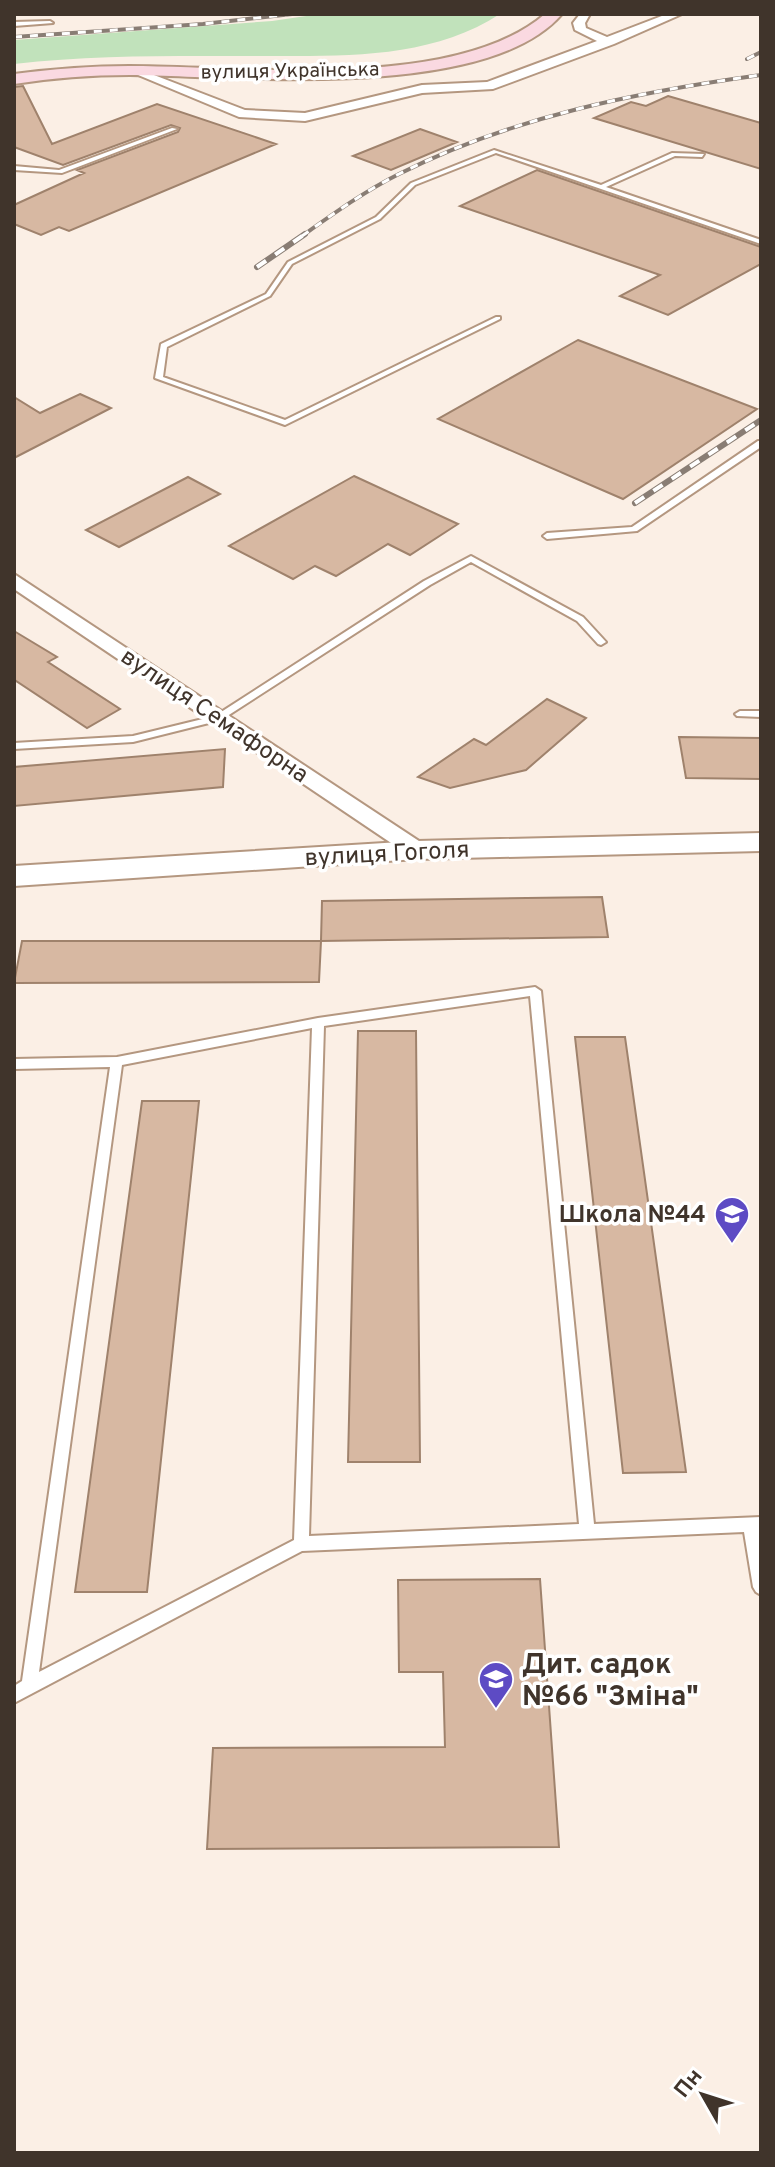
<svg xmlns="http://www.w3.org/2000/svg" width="775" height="2167" viewBox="0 0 775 2167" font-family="Overpass,sans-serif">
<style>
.green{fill:#c1e2bb}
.building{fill:#d7b8a2;stroke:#9f826c;stroke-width:2}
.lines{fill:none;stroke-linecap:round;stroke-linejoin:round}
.service-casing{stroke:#b49780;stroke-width:4}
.minor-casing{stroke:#b49780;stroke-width:4}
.tertiary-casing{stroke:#b49780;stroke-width:4}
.secondary-casing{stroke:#b49780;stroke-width:4}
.service{fill:#fff;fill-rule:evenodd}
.minor{fill:#fff;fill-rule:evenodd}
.tertiary{fill:#fff;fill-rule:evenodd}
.secondary{fill:#fad9e1;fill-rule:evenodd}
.rail-far1-casing{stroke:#897d74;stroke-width:4}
.rail-casing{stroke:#897d74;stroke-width:6}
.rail-far1{stroke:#fff;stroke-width:3;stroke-dasharray:8;stroke-linecap:butt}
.rail{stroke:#fff;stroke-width:4;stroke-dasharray:11;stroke-linecap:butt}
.labels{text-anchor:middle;stroke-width:7;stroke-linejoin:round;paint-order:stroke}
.far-street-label{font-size:20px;fill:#40342b;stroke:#fff}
.street-label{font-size:24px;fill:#40342b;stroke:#fff}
.poi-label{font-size:24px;font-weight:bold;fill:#40342b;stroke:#fff;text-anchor:end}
.near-poi-label{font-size:28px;font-weight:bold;fill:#40342b;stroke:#fff;text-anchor:start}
</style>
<rect width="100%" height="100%" fill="#fbefe5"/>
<path class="green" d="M 320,14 L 500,14 C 424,63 331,55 245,56 C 168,56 91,55 14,64 L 14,40 L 272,21 Z"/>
<path class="building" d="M 23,86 L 52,144 L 157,104 L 276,144 L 69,231 L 59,227 L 41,235 L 14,224 L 14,205 L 84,173 L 77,170 L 178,132 L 180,128 L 171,125 L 63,165 L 14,147 L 14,87 Z
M 668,96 L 761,123 L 761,169 L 594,118 L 631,102 L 646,106 Z
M 420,129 L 457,142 L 391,170 L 353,156 Z
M 537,170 L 761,247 L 761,264 L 668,315 L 620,296 L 660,275 L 460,206 Z
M 578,340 L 757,409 L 623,499 L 438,419 Z
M 80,394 L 111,408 L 14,458 L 14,397 L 40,413 Z
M 354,476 L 458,524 L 410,555 L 388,544 L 336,576 L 315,566 L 293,579 L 229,546 Z
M 188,477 L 220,494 L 119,547 L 86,530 Z
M 14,631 L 57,657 L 48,662 L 120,709 L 87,728 L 16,681 L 14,682 Z
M 547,699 L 586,718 L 526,770 L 450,788 L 418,777 L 474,739 L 486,745 Z
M 679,737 L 761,738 L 761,779 L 686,778 Z
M 225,749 L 223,787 L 14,806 L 14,767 Z
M 602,897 L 608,937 L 321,941 L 322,901 Z
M 22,941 L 321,941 L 319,982 L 14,983 Z
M 358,1031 L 416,1031 L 420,1462 L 348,1462 Z
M 575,1037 L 625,1037 L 686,1472 L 623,1473 Z
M 142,1101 L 199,1101 L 147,1592 L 75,1592 Z
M 540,1579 L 559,1847 L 207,1849 L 213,1748 L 445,1747 L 443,1672 L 399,1672 L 398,1580 Z"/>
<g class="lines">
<g class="service-casing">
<path id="service" d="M 14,22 L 50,21 L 53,23 L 14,26 Z
M 172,128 L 177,129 L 62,173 L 14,170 L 14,166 L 59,170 Z
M 494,150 L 601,185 L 672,153 L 704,154 L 702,157 L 675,156 L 606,187 L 761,240 L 761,244 L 496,153 L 415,185 L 380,219 L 292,264 L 270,296 L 167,347 L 163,377 L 285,420 L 496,317 L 500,317 L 500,319 L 285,425 L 155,378 L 161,344 L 266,294 L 288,262 L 376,217 L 411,183 Z
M 758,441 L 761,441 L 761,447 L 637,531 L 547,539 L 543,536 L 547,533 L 632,527 Z
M 471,556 L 583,617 L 606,642 L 601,645 L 598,644 L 577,621 L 471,562 L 430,585 L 221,720 L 133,742 L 14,749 L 14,743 L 133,736 L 215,716 L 424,581 Z
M 740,711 L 761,711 L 761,717 L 737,716 L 735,714 Z
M 535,987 L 541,991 L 594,1524 L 761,1517 L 761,1531 L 759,1531 L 761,1545 L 761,1595 L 756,1592 L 753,1587 L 744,1532 L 302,1551 L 14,1703 L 14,1686 L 22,1681 L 110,1067 L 14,1069 L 14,1059 L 117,1057 L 318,1018 ZM 530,996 L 579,1524 L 309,1536 L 324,1026 ZM 312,1028 L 294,1540 L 39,1672 L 122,1065 Z"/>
</g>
<g class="minor-casing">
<path id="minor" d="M 580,14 L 590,14 L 585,23 L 586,28 L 607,37 L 667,14 L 682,14 L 614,44 L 493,89 L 422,93 L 305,121 L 239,117 L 131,72 L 141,70 L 245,110 L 305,113 L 422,85 L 487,82 L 597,41 L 575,30 L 573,23 Z
M 14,574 L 425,845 L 428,850 L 425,855 L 409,855 L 14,589 Z"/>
</g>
<g class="tertiary-casing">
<path id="tertiary" d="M 761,833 L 761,851 L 417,859 L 14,886 L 14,866 L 417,841 Z"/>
</g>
<g class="secondary-casing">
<path id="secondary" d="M 545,14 L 562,14 C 486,102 237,76 130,75 C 90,75 53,78 14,84 L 14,74 C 53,69 90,66 129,66 C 244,66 454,92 545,14 Z"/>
</g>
<use href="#service" class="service"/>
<use href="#minor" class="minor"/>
<use href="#tertiary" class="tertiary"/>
<use href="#secondary" class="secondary"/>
<g class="rail-far1-casing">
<path id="rail-far1" d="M 14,37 L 203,24 L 292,14
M 747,59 L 761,52
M 302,236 C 333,214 365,191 399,174 C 512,117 637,92 761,75"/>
</g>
<g class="rail-casing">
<path id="rail" d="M 257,267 L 305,234
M 635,503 L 761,420"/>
</g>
<use href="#rail-far1" class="rail-far1"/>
<use href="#rail" class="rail"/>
</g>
<defs>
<g id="school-pin" transform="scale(1.8)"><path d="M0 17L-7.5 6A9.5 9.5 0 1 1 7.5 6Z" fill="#5d4bc4" stroke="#fff"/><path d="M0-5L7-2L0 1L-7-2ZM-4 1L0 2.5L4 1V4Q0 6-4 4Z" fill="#fff"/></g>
</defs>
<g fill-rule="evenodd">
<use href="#school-pin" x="732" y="1214"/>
<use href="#school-pin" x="496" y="1679"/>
</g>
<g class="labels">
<g class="far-street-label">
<text transform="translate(290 70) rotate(-1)" y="7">вулиця Українська</text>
</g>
<g class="street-label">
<text transform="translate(215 715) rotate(34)" y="8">вулиця Семафорна</text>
<text transform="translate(387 853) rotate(-3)" y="8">вулиця Гоголя</text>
</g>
<g class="poi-label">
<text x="706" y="1222">Школа №44</text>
</g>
<g class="near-poi-label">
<text x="522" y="1673">Дит. садок<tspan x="522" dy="32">№66 "Зміна"</tspan></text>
</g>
</g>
<rect width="775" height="2167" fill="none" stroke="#40342b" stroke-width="32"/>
<g transform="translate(703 2095) rotate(309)" stroke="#ffffff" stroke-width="6" paint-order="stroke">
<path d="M0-6L14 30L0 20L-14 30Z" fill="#40342b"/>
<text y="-12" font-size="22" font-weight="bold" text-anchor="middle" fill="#40342b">Пн</text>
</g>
</svg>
